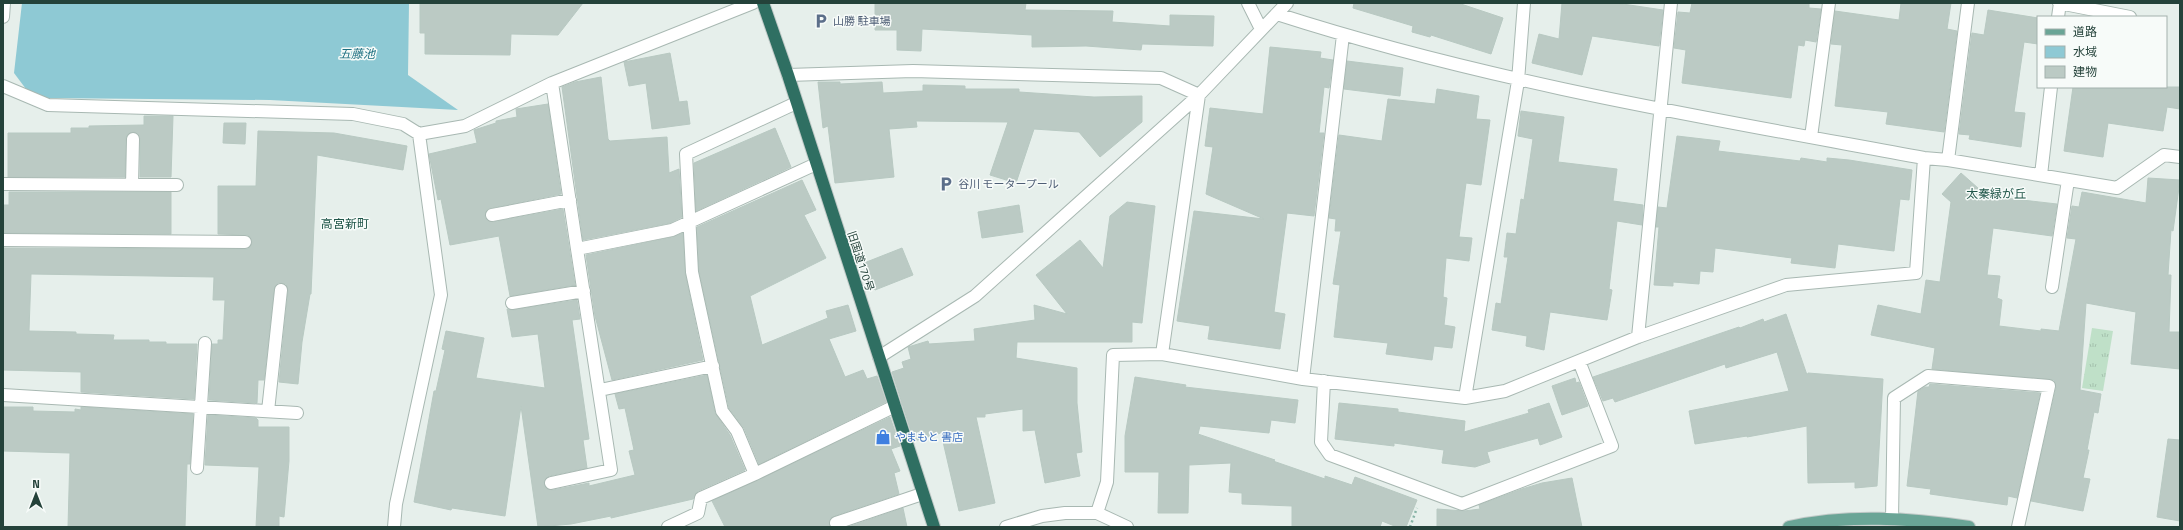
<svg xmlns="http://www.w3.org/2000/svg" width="2183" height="530" viewBox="0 0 2183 530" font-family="'Titillium Web','Noto Sans JP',sans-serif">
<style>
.park{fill:url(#park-tufts)}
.water{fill:#8ec9d4}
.building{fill:#bbcac4;stroke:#b8c9c2}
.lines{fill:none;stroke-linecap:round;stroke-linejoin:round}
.minor-casing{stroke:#a8b8b2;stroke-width:14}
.major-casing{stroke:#c2cac8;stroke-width:14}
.highway-casing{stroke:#c2cac8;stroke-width:14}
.path{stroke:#86b3a5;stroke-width:2.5;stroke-dasharray:2 3;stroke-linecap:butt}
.minor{stroke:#fff;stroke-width:12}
.major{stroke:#6aa596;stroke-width:12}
.highway{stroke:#2f6f62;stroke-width:12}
.labels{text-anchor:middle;stroke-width:3;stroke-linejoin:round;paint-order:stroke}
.service-label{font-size:11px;fill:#4e5e75;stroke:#f7fbf9;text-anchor:start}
.street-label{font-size:11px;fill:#24423a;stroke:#f7fbf9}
.shop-label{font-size:11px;fill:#366cbe;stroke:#f7fbf9;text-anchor:start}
.water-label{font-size:12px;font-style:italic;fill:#1c6f80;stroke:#f7fbf9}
.neighbourhood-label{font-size:12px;fill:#1f5548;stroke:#f7fbf9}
</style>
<defs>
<pattern id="park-tufts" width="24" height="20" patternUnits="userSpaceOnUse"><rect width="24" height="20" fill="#bfe0c8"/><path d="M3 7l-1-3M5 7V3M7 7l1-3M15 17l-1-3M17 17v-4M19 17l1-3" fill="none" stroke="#a4c1ad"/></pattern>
</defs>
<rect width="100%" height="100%" fill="#e6efeb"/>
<path class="park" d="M 2092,328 L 2113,331 L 2103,391 L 2082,388 Z"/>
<path class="water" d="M 22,3 L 409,3 L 408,75 L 458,110 L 270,100 L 46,98 L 26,89 L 14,73 Z"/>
<path class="building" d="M 420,3 L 583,3 L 558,35 L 511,34 L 510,55 L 425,54 L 425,33 L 420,33 Z
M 875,3 L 1026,3 L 1025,10 L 1113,11 L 1112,22 L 1170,26 L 1170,15 L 1214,16 L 1213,46 L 1142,44 L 1141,50 L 1086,46 L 1032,47 L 1032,35 L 922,29 L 921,51 L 897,50 L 897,30 L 875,30 Z
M 1354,3 L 1458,3 L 1503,18 L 1491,54 L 1431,35 L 1430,37 L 1412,32 L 1413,26 L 1353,8 Z
M 1562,3 L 1616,3 L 1663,10 L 1659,46 L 1592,36 L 1582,75 L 1532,63 L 1539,34 L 1559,39 Z
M 1692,3 L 1809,3 L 1809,8 L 1821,9 L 1816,42 L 1805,40 L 1804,46 L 1798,45 L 1791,98 L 1682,83 L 1686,50 L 1674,48 L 1678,12 L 1690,13 Z
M 1901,3 L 1951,3 L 1947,29 L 1957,31 L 1944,132 L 1886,124 L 1888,112 L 1835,106 L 1842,45 L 1831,44 L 1835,11 L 1899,20 Z
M 1988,10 L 2038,18 L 2038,44 L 2024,42 L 2014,112 L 2025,113 L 2021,147 L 1969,139 L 1970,135 L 1959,134 L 1972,33 L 1984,35 Z
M 1270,47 L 1321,52 L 1320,58 L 1333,60 L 1329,88 L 1324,87 L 1319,133 L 1324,133 L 1314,216 L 1287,213 L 1274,312 L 1285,314 L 1280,349 L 1208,339 L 1210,326 L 1177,321 L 1194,211 L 1264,219 L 1206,194 L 1213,147 L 1205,146 L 1210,108 L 1263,114 Z
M 670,53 L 679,102 L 687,101 L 690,124 L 652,129 L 646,83 L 629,86 L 624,62 Z
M 1347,61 L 1403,68 L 1400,96 L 1344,89 Z
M 601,77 L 608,139 L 610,141 L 667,137 L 669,173 L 679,169 L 682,217 L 670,223 L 583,240 L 562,87 L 575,82 Z
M 818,82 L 840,82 L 840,84 L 882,82 L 883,93 L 923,91 L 923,85 L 965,86 L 965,89 L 1019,89 L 1019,92 L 1094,97 L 1142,96 L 1142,122 L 1100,157 L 1079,132 L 1034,129 L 1016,183 L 990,175 L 1008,122 L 916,121 L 917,127 L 889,129 L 894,177 L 835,183 L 828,126 L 823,128 Z
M 2073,87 L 2180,87 L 2180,109 L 2167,107 L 2163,131 L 2108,123 L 2103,157 L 2064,151 Z
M 1437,89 L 1479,96 L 1476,119 L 1490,120 L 1481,185 L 1466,183 L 1459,237 L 1472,238 L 1469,261 L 1446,258 L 1443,297 L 1447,298 L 1444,325 L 1455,327 L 1452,348 L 1434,346 L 1432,360 L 1386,354 L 1388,343 L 1334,337 L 1340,285 L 1333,284 L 1341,231 L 1335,231 L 1336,219 L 1329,218 L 1339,135 L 1382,141 L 1388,99 L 1435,104 Z
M 548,104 L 561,194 L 491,208 L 487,210 L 485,216 L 487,220 L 493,222 L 563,209 L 575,285 L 510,296 L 499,236 L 450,245 L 441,199 L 438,200 L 429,154 L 477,143 L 474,130 L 496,123 L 496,121 L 517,117 L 516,109 Z
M 1521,111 L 1564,117 L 1558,162 L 1617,169 L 1613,201 L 1643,205 L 1642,225 L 1617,221 L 1609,289 L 1612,290 L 1607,320 L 1550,312 L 1544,350 L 1526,346 L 1527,336 L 1492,330 L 1496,303 L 1501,304 L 1508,257 L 1504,257 L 1507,233 L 1516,234 L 1521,199 L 1524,200 L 1533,139 L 1518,136 Z
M 144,116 L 173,116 L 171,177 L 140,177 L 140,139 L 137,133 L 133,132 L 127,135 L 126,138 L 125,177 L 8,177 L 8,133 L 71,133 L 71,128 L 89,128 L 89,126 L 144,125 Z
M 224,123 L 246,123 L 245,144 L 223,143 Z
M 775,128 L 791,167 L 696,211 L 694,163 Z
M 258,131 L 334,133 L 407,146 L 403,170 L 317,155 L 311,294 L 310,294 L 302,342 L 298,384 L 279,382 L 288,291 L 286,284 L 278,283 L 274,289 L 264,380 L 258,380 L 257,403 L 209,400 L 212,344 L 218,344 L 218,340 L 223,340 L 225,300 L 213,300 L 214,277 L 31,274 L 29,331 L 76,332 L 76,334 L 114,335 L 113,340 L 149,340 L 149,342 L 166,342 L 166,344 L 197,344 L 194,399 L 81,392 L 81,372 L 3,370 L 4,248 L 248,249 L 252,242 L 248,235 L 218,234 L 218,186 L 256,186 Z
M 1677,136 L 1720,141 L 1718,151 L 1800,161 L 1801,158 L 1827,162 L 1827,158 L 1849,160 L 1912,170 L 1909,200 L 1900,199 L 1894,251 L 1838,244 L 1835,268 L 1791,263 L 1792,258 L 1715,248 L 1713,272 L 1700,271 L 1699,284 L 1673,282 L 1673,286 L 1654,285 L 1659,227 L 1656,227 L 1658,207 L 1667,208 Z
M 1961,173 L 1987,196 L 2057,204 L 2052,236 L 1993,228 L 1987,275 L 2000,276 L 1997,298 L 2002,300 L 1999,326 L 2041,331 L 2041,329 L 2059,331 L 2076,239 L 2067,238 L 2072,206 L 2079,207 L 2082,192 L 2146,203 L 2148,178 L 2180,180 L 2173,231 L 2171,230 L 2168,275 L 2171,275 L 2169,332 L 2180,332 L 2180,369 L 2131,364 L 2136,312 L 2086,303 L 2080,390 L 2101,394 L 2098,413 L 2094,412 L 2087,450 L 2089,450 L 2083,478 L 2090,479 L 2083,511 L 2031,501 L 2056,388 L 2054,380 L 1932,369 L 1935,348 L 1871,335 L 1878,305 L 1921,314 L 1926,280 L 1940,282 L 1951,202 L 1942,194 Z
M 802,180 L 816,210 L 804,215 L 826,258 L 750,296 L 762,345 L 828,318 L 826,311 L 848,305 L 856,331 L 829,339 L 845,377 L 863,370 L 867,379 L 877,376 L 886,402 L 759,464 L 744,428 L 729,408 L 699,271 L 697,227 Z
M 9,192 L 171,192 L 171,234 L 4,233 L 4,205 L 9,205 Z
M 1127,202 L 1155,206 L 1142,323 L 1132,322 L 1132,342 L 1017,342 L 1016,358 L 1077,368 L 1077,403 L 1082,452 L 1076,453 L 1080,476 L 1045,483 L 1035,430 L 1023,431 L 1023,409 L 985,414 L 985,417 L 976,417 L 995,503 L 959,511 L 941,433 L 914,441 L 892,372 L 904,368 L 902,362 L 911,359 L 908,347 L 928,341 L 929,344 L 975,341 L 974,329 L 1035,320 L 1034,305 L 1067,314 L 1036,275 L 1080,240 L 1103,268 L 1110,216 Z
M 1019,205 L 1023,232 L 982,238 L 978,212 Z
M 683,233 L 685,273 L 703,360 L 612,380 L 595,316 L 586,255 L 673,237 Z
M 902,248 L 913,275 L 875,290 L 864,263 Z
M 577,300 L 580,319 L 572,320 L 589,439 L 583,440 L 587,468 L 549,476 L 544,481 L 546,488 L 553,490 L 589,483 L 589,486 L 635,475 L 629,451 L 634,450 L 625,408 L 619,409 L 615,394 L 707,375 L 715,413 L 730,435 L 745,470 L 698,491 L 693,499 L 611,518 L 611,516 L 571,524 L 538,527 L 521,406 L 505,516 L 452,508 L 451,510 L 414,502 L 434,391 L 436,391 L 445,350 L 442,349 L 446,331 L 484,338 L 476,378 L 545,388 L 538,334 L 512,337 L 507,309 L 513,310 Z
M 1786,314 L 1807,375 L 1808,373 L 1883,379 L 1877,486 L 1855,488 L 1855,482 L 1808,483 L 1807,426 L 1747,437 L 1747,436 L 1695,444 L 1689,411 L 1789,391 L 1777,352 L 1726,368 L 1725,364 L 1615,402 L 1613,398 L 1603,401 L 1593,377 L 1739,327 L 1740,328 L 1763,319 L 1764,322 Z
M 1135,377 L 1186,385 L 1185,387 L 1298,400 L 1295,423 L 1271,420 L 1269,433 L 1200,426 L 1198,434 L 1275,460 L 1273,461 L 1325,479 L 1325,476 L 1352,485 L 1355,477 L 1417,500 L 1406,527 L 1397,527 L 1382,521 L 1380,527 L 1292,527 L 1292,506 L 1242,504 L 1242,493 L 1229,492 L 1231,463 L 1189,465 L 1188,513 L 1158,513 L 1159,472 L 1125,472 L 1125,436 Z
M 1575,378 L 1576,383 L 1579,382 L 1588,406 L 1562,415 L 1552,386 Z
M 1930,384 L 2040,393 L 2017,498 L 2008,496 L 2007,505 L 1930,494 L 1931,489 L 1907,486 L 1918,391 L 1925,387 L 1929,387 Z
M 1339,403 L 1398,409 L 1398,412 L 1465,421 L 1464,432 L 1529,413 L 1528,410 L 1549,403 L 1562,437 L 1540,445 L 1538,438 L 1487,452 L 1490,462 L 1475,467 L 1442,463 L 1444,450 L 1394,443 L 1394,446 L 1335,439 Z
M 3,407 L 33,407 L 33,411 L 75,412 L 75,409 L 81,410 L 81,407 L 193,414 L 190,464 L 187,464 L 185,527 L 68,527 L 70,453 L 3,451 Z
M 208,415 L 256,418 L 258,420 L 258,427 L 289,427 L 289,461 L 284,517 L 279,516 L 279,527 L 256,527 L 259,467 L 205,465 Z
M 890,417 L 900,446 L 891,449 L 900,471 L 894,473 L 899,494 L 834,516 L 829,521 L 830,527 L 725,527 L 712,501 Z
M 2168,439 L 2180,440 L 2180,521 L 2157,517 Z
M 1572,478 L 1582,527 L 1437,527 L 1437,509 L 1464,511 L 1480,509 L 1479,505 L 1522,489 L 1542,483 Z
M 903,508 L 907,527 L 848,527 Z"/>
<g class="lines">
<g class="minor-casing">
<path id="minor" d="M 1248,3 L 1261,29
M 2059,3 L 2130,17
M 1277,14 C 1488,82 1707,118 1924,158 L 1948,160 L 2117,188 L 2164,155 L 2180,157
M 3,17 L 4,3
M 2058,17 L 2060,3
M 788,75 L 913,71 L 1161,78 L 1199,95 L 1162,354 L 1113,355 L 1107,482 L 1097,513
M 552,83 L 753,3
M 3,86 L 48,105 L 353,114 L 403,124 L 419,134 L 465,126 L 552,83 L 577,249 L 672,230 L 816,164
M 1811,137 L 1829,3
M 1948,160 L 1968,3
M 2041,175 L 2051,87
M 3,184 L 177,185
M 132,185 L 133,139
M 492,215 L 570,200
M 3,240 L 245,242
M 2052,287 L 2068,180
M 512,303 L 584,291
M 1638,337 L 1671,3
M 1162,354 L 1303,379 L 1465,398 L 1505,391 L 1638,337 L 1786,285 L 1916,273 L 1924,158
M 879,357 L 975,296 L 1199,95 L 1287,3
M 1303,379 L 1343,35
M 1324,381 L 1321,442 L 1330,455 L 1462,504 L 1612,446 L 1579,361
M 600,390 L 713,366
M 3,395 L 297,413
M 1465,398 L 1518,81 L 1524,3
M 268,411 L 281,290
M 197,468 L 205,343
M 755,474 L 737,431 L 722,411 L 692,272 L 686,154 L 796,103
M 551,483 L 611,470 L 577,249
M 1892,519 L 1894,398 L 1928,376 L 2049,386 L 2018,527
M 836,523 L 922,494
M 394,527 L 396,504 L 441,295 L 419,134
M 668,527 L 698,513 L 701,498 L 755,474 L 895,406
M 1006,527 L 1042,516 L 1065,513 L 1097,513 L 1127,527"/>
</g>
<g class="major-casing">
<path id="major" d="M 1789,527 C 1849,514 1909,518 1969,527"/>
</g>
<g class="highway-casing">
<path id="highway" d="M 763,3 L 788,75 L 934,527"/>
</g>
<path class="path" d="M 1410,527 L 1417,508"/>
<use href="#minor" class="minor"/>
<use href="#major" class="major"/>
<use href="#highway" class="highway"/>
</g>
<defs>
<g id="parking-bare" transform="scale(1.2)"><path d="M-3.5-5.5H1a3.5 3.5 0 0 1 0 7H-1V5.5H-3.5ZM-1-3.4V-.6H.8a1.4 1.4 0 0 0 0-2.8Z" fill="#5c6f8a" stroke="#f7fbf9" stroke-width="2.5" paint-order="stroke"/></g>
<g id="shop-bare" transform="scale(1.2)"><path d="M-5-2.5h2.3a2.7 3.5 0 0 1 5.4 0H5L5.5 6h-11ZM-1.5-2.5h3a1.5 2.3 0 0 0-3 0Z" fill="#3f7fe0" stroke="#f7fbf9" stroke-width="2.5" paint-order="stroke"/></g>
</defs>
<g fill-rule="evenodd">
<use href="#parking-bare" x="821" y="21"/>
<use href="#parking-bare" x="946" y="184"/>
<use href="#shop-bare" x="883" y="437"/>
</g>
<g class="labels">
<g class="service-label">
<text x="833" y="25">山勝 駐車場</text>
<text x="958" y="188">谷川 モータープール</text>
</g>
<g class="street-label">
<text transform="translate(861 261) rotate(72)" y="4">旧国道170号</text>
</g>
<g class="shop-label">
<text x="895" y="441">やまもと 書店</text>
</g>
<g class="water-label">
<text x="357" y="58">五藤池</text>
</g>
<g class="neighbourhood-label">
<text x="1996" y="198">太秦緑が丘</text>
<text x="345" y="228">高宮新町</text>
</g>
</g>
<rect width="2183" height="530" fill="none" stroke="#24423a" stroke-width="8"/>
<rect x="2037" y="16" width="130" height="72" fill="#f7fbf9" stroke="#a3b1ad"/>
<rect x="2045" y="29" width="20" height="6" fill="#6aa596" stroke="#a3b1ad"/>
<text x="2073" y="36" font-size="12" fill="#24423a">道路</text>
<rect x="2045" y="46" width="20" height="12" fill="#8ec9d4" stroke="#a3b1ad"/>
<text x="2073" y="56" font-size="12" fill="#24423a">水域</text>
<rect x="2045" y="66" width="20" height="12" fill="#bbcac4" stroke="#a3b1ad"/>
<text x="2073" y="76" font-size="12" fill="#24423a">建物</text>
<g transform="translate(36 494)" stroke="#f7fbf9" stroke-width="3" paint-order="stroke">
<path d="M0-3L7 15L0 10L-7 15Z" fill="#24423a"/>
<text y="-6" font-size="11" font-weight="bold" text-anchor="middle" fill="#24423a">N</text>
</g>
</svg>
